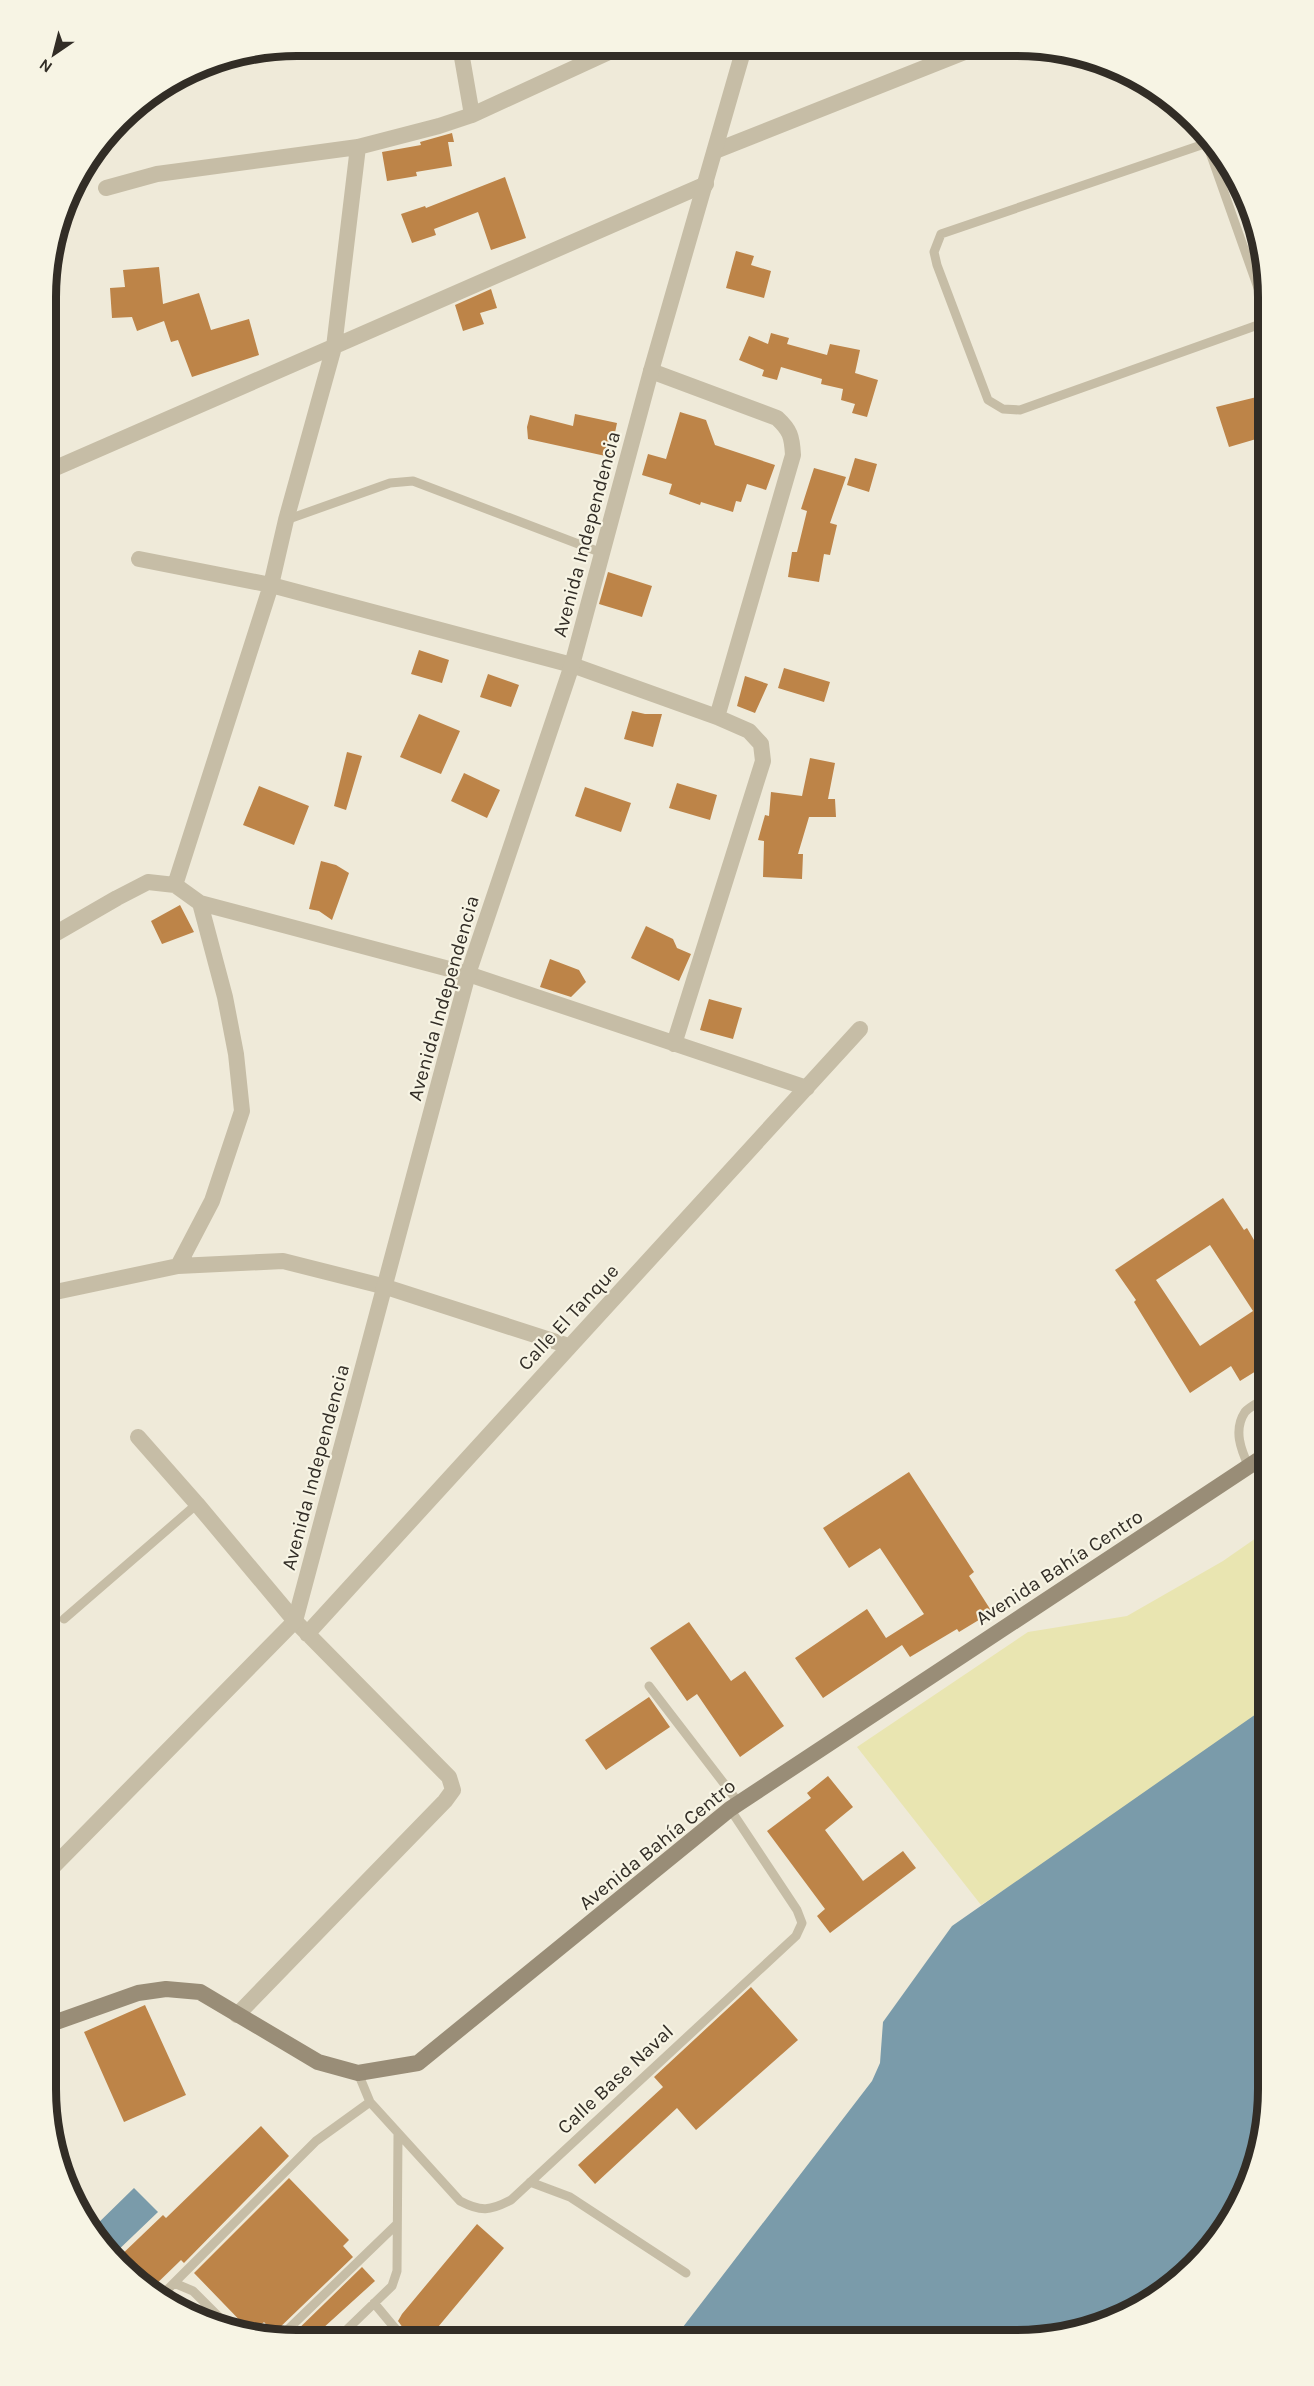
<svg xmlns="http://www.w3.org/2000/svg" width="1314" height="2386" viewBox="0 0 1314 2386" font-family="Karla,sans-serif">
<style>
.sand{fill:#e9e5b1}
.water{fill:#7a9baa}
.building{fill:#bd8448;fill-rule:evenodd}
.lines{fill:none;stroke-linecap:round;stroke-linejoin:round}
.service{stroke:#c6bda6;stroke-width:9}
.minor{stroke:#c6bda6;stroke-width:16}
.tertiary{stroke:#c6bda6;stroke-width:16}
.secondary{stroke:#998d77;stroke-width:16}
.labels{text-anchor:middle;stroke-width:4.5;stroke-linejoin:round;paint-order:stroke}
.street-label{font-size:20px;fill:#322d26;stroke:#f7f4e4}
.rim{fill:none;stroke:#322d26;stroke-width:8}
</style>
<rect width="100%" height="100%" fill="#efead9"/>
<path class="sand" d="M 1269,1529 L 1269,1717 L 981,1905 L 857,1747 L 1028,1632 L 1127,1616 L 1223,1561 Z"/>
<path class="water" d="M 1269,1705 L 1268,2107 L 1256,2171 L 1217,2242 L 1170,2289 L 1099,2328 L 1018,2341 L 673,2340 L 872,2081 L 880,2063 L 883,2022 L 952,1926 Z
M 134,2188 L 158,2212 L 112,2256 L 89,2232 Z"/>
<path class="building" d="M 452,133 L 454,142 L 448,142 L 452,166 L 416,172 L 417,176 L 387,181 L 382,152 L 421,145 L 420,142 Z
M 505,177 L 526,238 L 491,250 L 478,212 L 434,229 L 436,235 L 412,243 L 401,214 L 425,206 L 426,208 Z
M 736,251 L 754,256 L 751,265 L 771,271 L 764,298 L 726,288 Z
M 159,267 L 163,304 L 199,293 L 211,330 L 249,319 L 259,355 L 192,377 L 178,340 L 171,342 L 164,321 L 137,331 L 132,317 L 112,318 L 110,288 L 125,287 L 123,270 Z
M 491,289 L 497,308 L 480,313 L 484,324 L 463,331 L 455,305 Z
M 771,333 L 789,338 L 787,344 L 827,355 L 830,344 L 860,350 L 855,373 L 878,380 L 867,417 L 852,413 L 855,404 L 841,400 L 843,389 L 821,384 L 822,379 L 781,367 L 777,380 L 762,376 L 764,370 L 739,360 L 749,336 L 768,344 Z
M 1269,394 L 1269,427 L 1263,430 L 1263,437 L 1229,447 L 1216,407 Z
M 680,412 L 706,420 L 715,445 L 775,465 L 766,490 L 747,484 L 741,502 L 736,501 L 733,512 L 701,502 L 700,505 L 669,494 L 672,484 L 642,475 L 648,454 L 666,459 Z
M 575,414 L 617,423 L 610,457 L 528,439 L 527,427 L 530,415 L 573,426 Z
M 855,458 L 877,464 L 869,492 L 847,485 Z
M 814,468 L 846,477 L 830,523 L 837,525 L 830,555 L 824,554 L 819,582 L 788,577 L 792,552 L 797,552 L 807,511 L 801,509 Z
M 608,572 L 652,586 L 642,617 L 599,604 Z
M 419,650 L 449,660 L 442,683 L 411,674 Z
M 784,668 L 830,682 L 824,702 L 778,688 Z
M 488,674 L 519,685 L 511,707 L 480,697 Z
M 745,676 L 768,684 L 755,713 L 737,706 Z
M 632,711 L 645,714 L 662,714 L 653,747 L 624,739 Z
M 419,714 L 460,731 L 441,774 L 400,757 Z
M 347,752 L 362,756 L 346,810 L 334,806 Z
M 810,758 L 835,763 L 828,799 L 835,799 L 836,817 L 809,817 L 798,854 L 803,854 L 802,879 L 763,877 L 764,841 L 758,840 L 765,815 L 769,816 L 771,792 L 802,796 Z
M 464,773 L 500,790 L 487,818 L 451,801 Z
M 677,783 L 717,795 L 710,820 L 669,808 Z
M 259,786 L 309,806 L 294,845 L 243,825 Z
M 585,787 L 631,803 L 621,832 L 575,816 Z
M 321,861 L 336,865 L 349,873 L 332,920 L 319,911 L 309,909 Z
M 180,905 L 194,932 L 162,944 L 151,921 Z
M 646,926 L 673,939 L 677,948 L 691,954 L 679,981 L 631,958 Z
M 550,959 L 579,970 L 586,982 L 571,997 L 540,987 Z
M 709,999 L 742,1008 L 733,1039 L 700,1030 Z
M 1223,1198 L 1244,1230 L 1247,1228 L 1254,1240 L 1269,1231 L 1269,1363 L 1240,1381 L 1231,1366 L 1190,1393 L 1134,1302 L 1136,1300 L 1115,1270 ZM 1210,1245 L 1253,1311 L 1200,1346 L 1156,1280 Z
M 909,1472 L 974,1572 L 969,1576 L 992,1612 L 959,1632 L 957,1629 L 910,1657 L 902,1645 L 823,1698 L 795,1658 L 867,1609 L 886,1638 L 924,1614 L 880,1548 L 849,1568 L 823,1528 Z
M 689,1622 L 731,1681 L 745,1671 L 784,1726 L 740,1757 L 697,1694 L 687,1701 L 650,1648 Z
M 649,1697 L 670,1727 L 606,1770 L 585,1740 Z
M 828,1776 L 853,1807 L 825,1830 L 863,1881 L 903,1851 L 916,1868 L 830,1933 L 817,1916 L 825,1909 L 767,1831 L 811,1798 L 807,1793 Z
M 751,1987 L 798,2040 L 696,2130 L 677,2108 L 595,2184 L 578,2165 L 663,2087 L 654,2077 Z
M 145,2005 L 186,2095 L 124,2122 L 84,2032 Z
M 261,2126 L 289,2156 L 184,2263 L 181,2260 L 148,2292 L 143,2289 L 116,2260 L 163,2215 L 166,2218 Z
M 289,2178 L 349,2240 L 343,2246 L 353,2257 L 274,2333 L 264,2322 L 252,2333 L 194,2273 Z
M 477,2224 L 504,2248 L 428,2339 L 411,2339 L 398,2321 L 402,2314 Z
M 362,2267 L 375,2281 L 311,2339 L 288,2339 Z"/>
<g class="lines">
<path class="service" d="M 1213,141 L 941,234 L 934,252 L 937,265 L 988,400 L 1003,409 L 1020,410 L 1269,321
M 1207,144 L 1269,319
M 286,520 L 390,483 L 413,481 L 602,553
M 1249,1467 C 1241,1450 1233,1430 1245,1412 C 1250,1406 1262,1401 1269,1396
M 64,1619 L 197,1504
M 649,1686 L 739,1803
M 358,2073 L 370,2102 L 460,2201 C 481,2212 490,2211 511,2200 L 796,1936 L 802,1923 L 797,1910 L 730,1809
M 530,2182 L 570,2197 L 686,2273
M 174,2283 L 316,2141 L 370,2102
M 159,2298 L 174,2283 L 193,2291 L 233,2331
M 374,2303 L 404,2339
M 278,2339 L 397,2224
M 337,2339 L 392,2286 L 397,2271 L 398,2135"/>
<path class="minor" d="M 460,46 L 472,115
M 715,151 L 972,49
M 106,188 L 157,174 L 358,147 L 439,126 L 472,115 L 609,52 L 628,47
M 651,371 L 777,418 C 790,430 792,436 793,455 L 717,717
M 51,470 L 706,184
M 139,559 L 271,585 L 572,665 L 717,717 L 749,731 L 761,744 L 763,761 L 674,1044
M 175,885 L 271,585 L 286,520 L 334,347 L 358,147
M 46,939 L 117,898 L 148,882 L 175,885 L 200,903 L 468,974 L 807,1088
M 178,1266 L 212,1201 L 242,1111 L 236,1054 L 225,997 L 200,903
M 46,1294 L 178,1266 L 283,1261 L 386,1287 L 569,1346
M 138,1437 L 197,1504 L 295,1621 L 449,1777 L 453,1790 L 445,1801 L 237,2015
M 307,1634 L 860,1029"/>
<path class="tertiary" d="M 45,1875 L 295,1621 L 468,974 L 572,665 L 651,371 L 744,48"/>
<path class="secondary" d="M 45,2026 L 138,1993 L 166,1989 L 200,1992 L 318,2062 L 358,2073 L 418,2063 L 730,1809 L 1269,1453"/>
</g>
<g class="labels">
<g class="street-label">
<text transform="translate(586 534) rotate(-75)" y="7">Avenida Independencia</text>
<text transform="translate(443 998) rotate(-74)" y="7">Avenida Independencia</text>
<text transform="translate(568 1317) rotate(-47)" y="7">Calle El Tanque</text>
<text transform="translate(315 1467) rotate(-75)" y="7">Avenida Independencia</text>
<text transform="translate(1059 1567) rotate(-33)" y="7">Avenida Bahía Centro</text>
<text transform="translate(657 1844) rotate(-39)" y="7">Avenida Bahía Centro</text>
<text transform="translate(615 2079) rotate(-43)" y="7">Calle Base Naval</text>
</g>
</g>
<path d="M0 0H1314V2386H0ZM297 56H1017A241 241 0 0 1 1258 297V2089A241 241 0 0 1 1017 2330H297A241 241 0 0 1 56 2089V297A241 241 0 0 1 297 56Z" fill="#f7f4e4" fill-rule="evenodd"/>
<path class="rim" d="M297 56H1017A241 241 0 0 1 1258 297V2089A241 241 0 0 1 1017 2330H297A241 241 0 0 1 56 2089V297A241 241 0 0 1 297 56Z"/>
<g transform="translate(54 54) rotate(215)" stroke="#f7f4e4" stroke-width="4.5" paint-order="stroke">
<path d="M0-4.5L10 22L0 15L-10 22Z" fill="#322d26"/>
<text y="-9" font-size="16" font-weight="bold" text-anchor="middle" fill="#322d26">N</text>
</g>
</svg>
